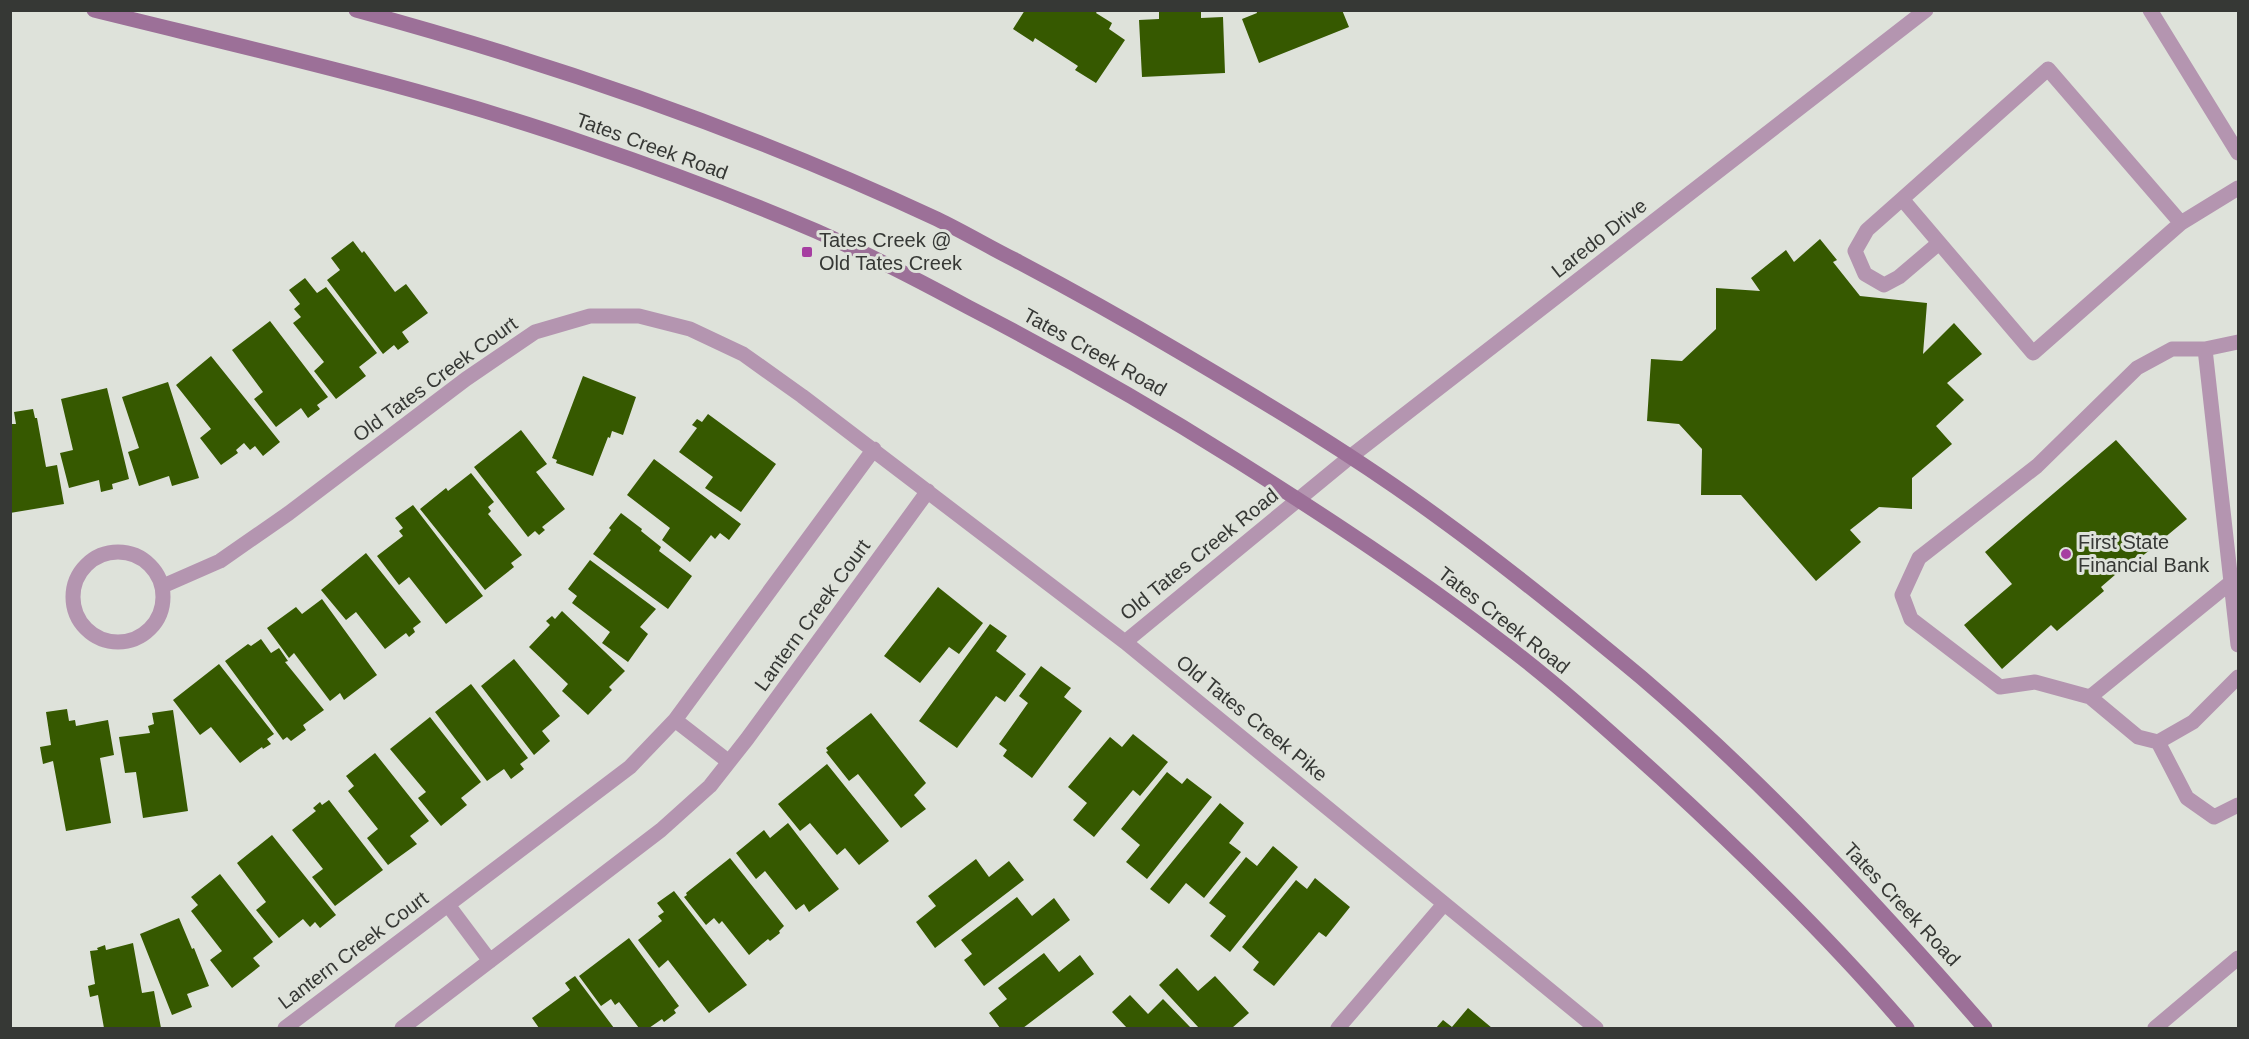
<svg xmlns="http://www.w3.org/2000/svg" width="2249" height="1039" viewBox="0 0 2249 1039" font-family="Helvetica,sans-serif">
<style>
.building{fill:#365900}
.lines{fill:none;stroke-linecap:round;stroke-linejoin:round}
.service{stroke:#b495b0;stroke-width:15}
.minor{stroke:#b495b0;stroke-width:15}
.secondary{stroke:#9c7098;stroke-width:15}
.poi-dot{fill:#a63ea1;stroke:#dee2da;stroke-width:2}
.labels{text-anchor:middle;stroke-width:6;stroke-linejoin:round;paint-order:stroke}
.street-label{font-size:20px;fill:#363835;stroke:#dee2da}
.poi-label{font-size:20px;fill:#363835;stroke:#dee2da;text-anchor:start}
</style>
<rect width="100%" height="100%" fill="#dee2da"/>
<path class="building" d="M 1025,10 L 1098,10 L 1096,13 L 1112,23 L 1109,29 L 1125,40 L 1096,83 L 1075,70 L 1078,66 L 1035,38 L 1033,42 L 1013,29 Z
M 1197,10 L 1201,10 L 1201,18 L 1223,17 L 1225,73 L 1142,77 L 1139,20 L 1159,19 L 1159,12 Z
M 1256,10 L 1342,10 L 1349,27 L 1259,63 L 1242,19 L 1257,13 Z
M 1820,239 L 1837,260 L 1833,262 L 1860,296 L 1927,303 L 1923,354 L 1954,323 L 1982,354 L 1947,383 L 1964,400 L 1936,426 L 1952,444 L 1912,478 L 1912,509 L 1879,507 L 1850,530 L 1861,542 L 1816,581 L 1741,495 L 1701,495 L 1702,449 L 1679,424 L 1647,421 L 1651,359 L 1682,361 L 1716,329 L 1716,288 L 1760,291 L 1751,278 L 1786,250 L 1794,262 Z
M 353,241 L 362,253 L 364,251 L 395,292 L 406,284 L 428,313 L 402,332 L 409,342 L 398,350 L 394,345 L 383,354 L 327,280 L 340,270 L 331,258 Z
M 305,278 L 317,293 L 326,287 L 377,353 L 359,367 L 366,376 L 336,399 L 314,371 L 324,362 L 293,323 L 301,317 L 294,309 L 300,304 L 289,290 Z
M 270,321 L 328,397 L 317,405 L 320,409 L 308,418 L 301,408 L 276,427 L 254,399 L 263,392 L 232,350 Z
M 211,356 L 280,442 L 263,456 L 255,446 L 250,450 L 244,443 L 236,450 L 238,453 L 221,465 L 200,438 L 211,429 L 176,385 Z
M 583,376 L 636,397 L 623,435 L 612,431 L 610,438 L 608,437 L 593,476 L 556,463 L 557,460 L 552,458 Z
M 168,382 L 199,478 L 172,486 L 169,476 L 139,486 L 128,452 L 139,448 L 122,397 Z
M 107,388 L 129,479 L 112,484 L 113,489 L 101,492 L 99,480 L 69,488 L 60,453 L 73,450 L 61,399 Z
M 33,409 L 35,418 L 37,418 L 46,467 L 57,465 L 64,504 L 10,513 L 10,424 L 16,424 L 14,412 Z
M 708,414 L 776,464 L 741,512 L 705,488 L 713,477 L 679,452 L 697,428 L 692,425 L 697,419 L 702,422 Z
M 521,430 L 547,464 L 536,472 L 565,509 L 542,527 L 545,530 L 539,535 L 535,531 L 528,537 L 474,467 Z
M 2116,440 L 2187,519 L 2140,558 L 2138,555 L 2101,587 L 2104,591 L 2057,631 L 2051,625 L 2002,669 L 1964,625 L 2012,584 L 1985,552 Z
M 654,459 L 741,524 L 729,540 L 720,533 L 715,539 L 711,535 L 690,562 L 662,540 L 670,528 L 627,495 Z
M 471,473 L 494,502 L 488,507 L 491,511 L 488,514 L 522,555 L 511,563 L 514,567 L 485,590 L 420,509 L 446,488 L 448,491 Z
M 413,505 L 483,596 L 446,624 L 409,577 L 399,585 L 377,556 L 403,536 L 399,531 L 403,528 L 395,518 Z
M 621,513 L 642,529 L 641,531 L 661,547 L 659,551 L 692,576 L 668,609 L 593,554 L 611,530 L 609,528 Z
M 366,553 L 421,622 L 413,628 L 415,632 L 409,637 L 406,633 L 385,649 L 356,612 L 346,620 L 321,590 Z
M 590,560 L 656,609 L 640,627 L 648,634 L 628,662 L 602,643 L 610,632 L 572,603 L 577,596 L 568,589 Z
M 938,587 L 983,623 L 959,654 L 949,647 L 920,683 L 884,656 Z
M 322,599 L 377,675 L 344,700 L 340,693 L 330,701 L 294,653 L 289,658 L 267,628 L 296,607 L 302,614 Z
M 562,611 L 625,671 L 609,687 L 612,690 L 588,715 L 562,691 L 568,684 L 529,647 L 550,625 L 546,621 L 552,616 L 555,619 Z
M 990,624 L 1007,636 L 996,651 L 1026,674 L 1005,702 L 996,696 L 957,748 L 919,721 Z
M 261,639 L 271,653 L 279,648 L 288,661 L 285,662 L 324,710 L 303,725 L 306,730 L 291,741 L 287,737 L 283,740 L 225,661 L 248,644 L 251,646 Z
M 514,659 L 560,716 L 542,731 L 550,741 L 534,755 L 481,686 Z
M 219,664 L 274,734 L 267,739 L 271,744 L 263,749 L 262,747 L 240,763 L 211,727 L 200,735 L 173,700 Z
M 1041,666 L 1071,688 L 1064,697 L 1082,711 L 1032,778 L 1003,756 L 1007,750 L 999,744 L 1028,703 L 1019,696 Z
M 471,684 L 528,758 L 520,764 L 524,769 L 511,779 L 504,769 L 487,781 L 435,712 Z
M 67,709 L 69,721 L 75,720 L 76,726 L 108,720 L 114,755 L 100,758 L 111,823 L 66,831 L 53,761 L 43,764 L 40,747 L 51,745 L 46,712 Z
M 173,710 L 188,811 L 143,818 L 136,772 L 125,773 L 119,737 L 150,733 L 148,726 L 154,724 L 152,713 Z
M 871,713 L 926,783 L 914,795 L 926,809 L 901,828 L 858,774 L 849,781 L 826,752 L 828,751 L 826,748 Z
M 430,717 L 481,782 L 461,798 L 467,805 L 441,826 L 418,798 L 426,792 L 390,749 Z
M 1133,734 L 1168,762 L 1140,796 L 1133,790 L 1094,837 L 1073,820 L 1087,803 L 1068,787 L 1110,737 L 1122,747 Z
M 375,753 L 429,821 L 410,836 L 417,844 L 388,865 L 367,838 L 378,829 L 348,791 L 354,786 L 346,776 Z
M 827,764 L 889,841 L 859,865 L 845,848 L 837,855 L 810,823 L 800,831 L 778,804 Z
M 1167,772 L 1182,784 L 1187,778 L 1212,797 L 1147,879 L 1126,862 L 1140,845 L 1121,829 Z
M 329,800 L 383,870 L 335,906 L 312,877 L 323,869 L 292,830 L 316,811 L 313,808 L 320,802 L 322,805 Z
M 1220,803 L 1244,823 L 1229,843 L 1241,852 L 1204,898 L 1186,883 L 1169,904 L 1150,889 Z
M 788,823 L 839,889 L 809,912 L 804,904 L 796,910 L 765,871 L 756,879 L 736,853 L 764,830 L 770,838 Z
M 272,835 L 336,915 L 320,928 L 315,922 L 310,927 L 303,919 L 279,938 L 256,910 L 266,902 L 237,863 Z
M 1273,846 L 1298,867 L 1230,952 L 1210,936 L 1226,916 L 1209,903 L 1246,857 L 1257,866 Z
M 730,858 L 784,926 L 779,931 L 780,933 L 770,941 L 768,939 L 749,955 L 722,921 L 719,924 L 714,918 L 706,925 L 684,897 L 687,895 L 686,893 Z
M 976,859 L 989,877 L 1009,861 L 1024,880 L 935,948 L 916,922 L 936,906 L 928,896 Z
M 220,874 L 273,942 L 253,958 L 260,966 L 232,988 L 210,960 L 222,951 L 191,911 L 198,905 L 191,897 Z
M 1315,878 L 1350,907 L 1326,937 L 1319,932 L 1274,986 L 1253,970 L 1259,962 L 1242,947 L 1296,880 L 1307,889 Z
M 674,891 L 747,985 L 709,1013 L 668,960 L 659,968 L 638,940 L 662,921 L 658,916 L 664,912 L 657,903 Z
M 1017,897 L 1032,916 L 1054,898 L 1070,920 L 984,986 L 964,960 L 972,954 L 961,940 Z
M 179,918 L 192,949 L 194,948 L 209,986 L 187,994 L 192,1007 L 172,1015 L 140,934 Z
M 629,938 L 679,1006 L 674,1010 L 676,1013 L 664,1022 L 662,1019 L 649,1028 L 639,1028 L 619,1002 L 615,1005 L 611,999 L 601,1006 L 579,976 Z
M 133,943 L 142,993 L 154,991 L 161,1028 L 104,1028 L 98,995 L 90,997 L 88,986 L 95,984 L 90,951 L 98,950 L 97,948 L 105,945 L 106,950 Z
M 1044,953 L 1059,972 L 1080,955 L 1094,974 L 1023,1028 L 1000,1028 L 989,1013 L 1007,999 L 998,988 Z
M 1177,968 L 1198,991 L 1215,976 L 1249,1013 L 1232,1028 L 1199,1028 L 1159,985 Z
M 575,976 L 614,1028 L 539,1028 L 532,1018 L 570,990 L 565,983 Z
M 1130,995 L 1148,1014 L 1163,999 L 1191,1028 L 1127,1028 L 1112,1012 Z
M 1468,1008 L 1492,1028 L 1436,1028 L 1443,1020 L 1452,1027 Z"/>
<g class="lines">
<path class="service" d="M 1902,199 L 1867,230 L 1855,251 L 1865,274 L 1884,285 L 1899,277 L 1939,243
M 2181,223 L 2048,69 L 1902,199 L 2033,353 L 2181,223 L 2238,188
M 2238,342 L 2205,349 L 2238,645
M 2205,349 L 2172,349 L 2137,368 L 2037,466 L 1919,558 L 1902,595 L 1911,619 L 2000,687 L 2035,682 L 2090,697 L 2138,737 L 2158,742 L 2193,722 L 2238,677
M 2090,697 L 2230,583
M 2158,742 L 2187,798 L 2214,817 L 2238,805"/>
<path class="minor" d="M 2150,10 L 2238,153
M73 597a45 45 0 1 1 90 0a45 45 0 1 1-90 0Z
M 163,586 L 220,561 L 289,513 L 466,379 L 535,332 L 590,316 L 639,316 L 690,329 L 743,354 L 802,396 L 1125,642 L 1596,1028
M 1125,642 L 1350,457 L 1926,10
M 675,720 L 729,762
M 448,905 L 490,961
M 285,1028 L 630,767 L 675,720 L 874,449
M 402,1028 L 661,830 L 710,786 L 747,739 L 928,491
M 1338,1028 L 1444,904
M 2155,1028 L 2238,958"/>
<path class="secondary" d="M 94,10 C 259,51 426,88 587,144 C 664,170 741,199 816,231 C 868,254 918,280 968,307 C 1059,354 1149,405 1236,460 C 1326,517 1415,575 1499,640 C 1556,683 1609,731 1661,778 C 1747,857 1831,939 1907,1028
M 356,10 C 555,64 751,132 937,219 C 964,232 989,247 1015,260 C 1070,289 1124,319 1178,351 C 1268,404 1358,458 1442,520 C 1511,570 1577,624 1642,678 C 1766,784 1878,905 1985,1028"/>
</g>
<g class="poi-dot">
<rect x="801" y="246" width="12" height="12" rx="3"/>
<circle cx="2066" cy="554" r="6"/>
</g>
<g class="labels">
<g class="street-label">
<text transform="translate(652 146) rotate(20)" y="7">Tates Creek Road</text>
<text transform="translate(1599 238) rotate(-38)" y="7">Laredo Drive</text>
<text transform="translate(1095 352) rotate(29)" y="7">Tates Creek Road</text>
<text transform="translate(435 379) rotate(-36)" y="7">Old Tates Creek Court</text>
<text transform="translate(1199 554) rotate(-39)" y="7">Old Tates Creek Road</text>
<text transform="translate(812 615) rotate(-54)" y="7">Lantern Creek Court</text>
<text transform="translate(1504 620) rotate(38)" y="7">Tates Creek Road</text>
<text transform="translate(1252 718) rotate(39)" y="7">Old Tates Creek Pike</text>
<text transform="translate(1902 904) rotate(47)" y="7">Tates Creek Road</text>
<text transform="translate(353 950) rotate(-37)" y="7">Lantern Creek Court</text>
</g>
<g class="poi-label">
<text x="819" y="247">Tates Creek @<tspan x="819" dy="23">Old Tates Creek</tspan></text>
<text x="2078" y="549">First State<tspan x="2078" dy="23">Financial Bank</tspan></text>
</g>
</g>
<rect width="2249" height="1039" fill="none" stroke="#363835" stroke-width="24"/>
</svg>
